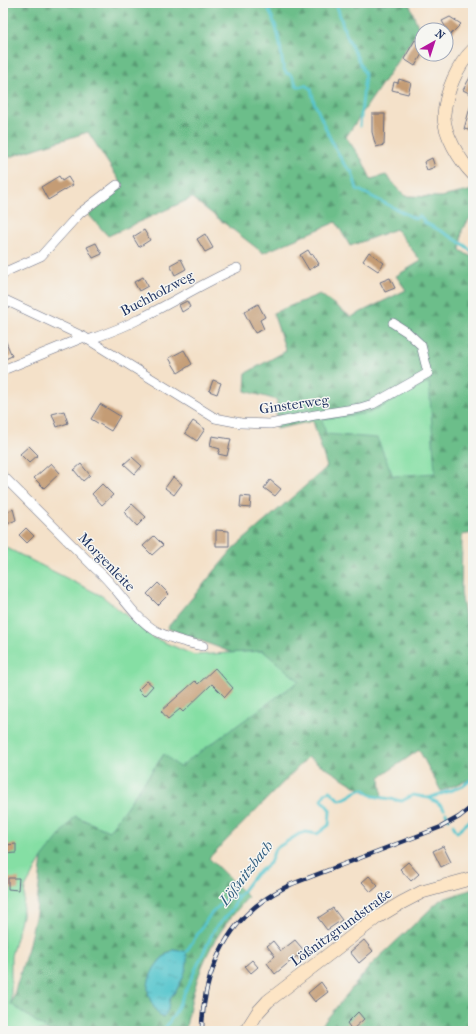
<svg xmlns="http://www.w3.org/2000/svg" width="476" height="1034" viewBox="0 0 476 1034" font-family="'IM FELL French Canon',serif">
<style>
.forest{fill:url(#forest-firs);stroke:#447674;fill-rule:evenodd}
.garden{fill:#85dfa4;stroke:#508781}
.water{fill:url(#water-ripples);stroke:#3a7a96}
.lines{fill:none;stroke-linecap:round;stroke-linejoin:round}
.stream{stroke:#58c6cd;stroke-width:3}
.building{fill:#c49c75}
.street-casing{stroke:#676d83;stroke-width:10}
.secondary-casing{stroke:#676d83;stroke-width:14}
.street{stroke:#fff;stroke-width:9}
.secondary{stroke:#fde5c5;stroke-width:13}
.rail-casing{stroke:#1b2f5e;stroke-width:4.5}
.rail{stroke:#f6f6f2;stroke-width:3;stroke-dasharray:9;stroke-linecap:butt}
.labels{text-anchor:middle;stroke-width:3;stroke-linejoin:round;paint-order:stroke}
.street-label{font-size:14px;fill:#1b2f5e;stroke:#f6f6f2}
.water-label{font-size:15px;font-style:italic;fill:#2d5c7f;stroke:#f6f6f2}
</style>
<defs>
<pattern id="forest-firs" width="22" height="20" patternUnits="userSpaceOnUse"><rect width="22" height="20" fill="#6cbe8a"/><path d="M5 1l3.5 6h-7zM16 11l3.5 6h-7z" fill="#589b74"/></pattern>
<pattern id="water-ripples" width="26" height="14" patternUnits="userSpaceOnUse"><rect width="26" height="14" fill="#58c6cd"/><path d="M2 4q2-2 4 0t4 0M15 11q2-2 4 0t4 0" fill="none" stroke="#48a1aa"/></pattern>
</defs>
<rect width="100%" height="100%" fill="#f6f6f2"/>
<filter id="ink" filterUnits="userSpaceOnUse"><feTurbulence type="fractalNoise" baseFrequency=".025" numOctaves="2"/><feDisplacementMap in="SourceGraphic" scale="8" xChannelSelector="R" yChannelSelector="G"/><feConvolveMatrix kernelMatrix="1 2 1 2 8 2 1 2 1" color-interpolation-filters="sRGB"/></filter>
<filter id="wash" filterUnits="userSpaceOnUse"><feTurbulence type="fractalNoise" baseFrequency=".012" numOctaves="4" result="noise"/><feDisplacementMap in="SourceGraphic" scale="16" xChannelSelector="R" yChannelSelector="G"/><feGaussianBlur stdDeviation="0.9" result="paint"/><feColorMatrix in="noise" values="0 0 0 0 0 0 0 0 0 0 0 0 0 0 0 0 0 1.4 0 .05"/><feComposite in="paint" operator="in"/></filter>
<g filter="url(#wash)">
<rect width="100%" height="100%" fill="#f4e1c9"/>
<path class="forest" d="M 3,3 L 409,3 L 419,29 L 346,137 L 362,160 L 371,179 L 386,175 L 405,196 L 441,197 L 473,190 L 473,214 L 462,230 L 460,250 L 473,258 L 473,533 L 462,535 L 461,593 L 469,638 L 473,644 L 473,778 L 441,791 L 419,750 L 380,777 L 382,799 L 363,791 L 308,757 L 209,858 L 248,897 C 238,909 227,921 219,934 C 201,960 191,996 186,1027 L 186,1031 L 49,1031 L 11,1004 L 28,948 L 36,913 L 42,858 L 60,830 L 75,816 L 109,831 L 165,753 L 179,766 L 263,651 L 233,653 L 167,628 L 233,549 L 327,467 L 313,421 L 276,429 L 277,400 L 245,391 L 246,373 L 286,351 L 273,313 L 320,294 L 351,317 L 406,290 L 396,276 L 421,261 L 396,229 L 350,246 L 336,222 L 263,253 L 192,198 L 108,236 L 89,215 L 123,186 L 88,132 L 3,159 ZM 175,949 L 177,989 L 170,999 L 159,961 L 167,953 Z
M 473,889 L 473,1029 L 469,1031 L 317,1031 L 371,965 L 440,900 Z"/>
<path class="garden" d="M 429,382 L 435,473 L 393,476 L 377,438 L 326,434 L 322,419 L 369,413 Z
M 3,546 L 102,596 L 154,638 L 194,655 L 263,651 L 299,681 L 179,767 L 164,754 L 109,831 L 75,816 L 42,858 L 25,888 L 22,916 L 11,956 L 11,1004 L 49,1031 L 3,1031 Z"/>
<path class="water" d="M 175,949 L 180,950 L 186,952 C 190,964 183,978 177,989 C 175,992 171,996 170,999 C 167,1007 170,1011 163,1017 L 160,1016 C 155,1010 148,998 148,990 C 147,974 161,955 175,949 Z"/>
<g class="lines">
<path class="stream" d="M 274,3 L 269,11 C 275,22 278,32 280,45 C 282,54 281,65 286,73 C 293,75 294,78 296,85 L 300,87 L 305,85 L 311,89 L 314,102 L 330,138 L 344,164 L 352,172 L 357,189 L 408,215 L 416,219 L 419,216 L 422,218 L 424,222 C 439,230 459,240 472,251 L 473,257
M 336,3 L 345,32 L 365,74 L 360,126
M 429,798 L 438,803 L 444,809
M 446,813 L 449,819
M 453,825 L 457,832 L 473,818
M 186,952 L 210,915 L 228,897 L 231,895 L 239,896
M 163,1031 L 174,1015 L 215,928 L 231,911 L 239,896 L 254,876 L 270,863 L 275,849 L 299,834 L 306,832 L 317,834 L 329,825 L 330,810 L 322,800 L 325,793 L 330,791 L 335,796 L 340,800 C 350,798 352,792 363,789 L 373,796 L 402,801 L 413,795 L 429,798 L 463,786 L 473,778"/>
</g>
<g id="blocks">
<path class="building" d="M 450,17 L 461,24 L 450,35 L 442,21 Z
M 415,40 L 422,45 L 422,54 L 415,66 L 404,59 Z
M 473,72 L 473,95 L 463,90 Z
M 399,79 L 411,83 L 408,94 L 392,90 L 394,82 L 398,83 Z
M 471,104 L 473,104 L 473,131 L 464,129 Z
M 372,114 L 385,114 L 384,145 L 376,147 L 372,132 Z
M 432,158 L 435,167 L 427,170 L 424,162 Z
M 59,176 L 62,181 L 68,177 L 73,185 L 48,200 L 41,187 Z
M 144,230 L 150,240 L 139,247 L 133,237 Z
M 205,234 L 213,248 L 205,252 L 197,239 Z
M 96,243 L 102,254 L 93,258 L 87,247 Z
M 308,250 L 311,255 L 313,254 L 319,264 L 309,270 L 300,255 Z
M 369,252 L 384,263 L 378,271 L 363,261 Z
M 181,259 L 186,269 L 175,275 L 170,265 Z
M 143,277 L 148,286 L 139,291 L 134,282 Z
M 390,278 L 395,288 L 385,292 L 380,282 Z
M 187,301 L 190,307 L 182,312 L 179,305 Z
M 258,304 L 265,317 L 260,320 L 264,329 L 255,333 L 244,312 Z
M 3,335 L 12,356 L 3,360 Z
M 184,350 L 192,364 L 178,373 L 169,358 Z
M 213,380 L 221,383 L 217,394 L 209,391 Z
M 100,404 L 120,416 L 111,431 L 91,419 Z
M 64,411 L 68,423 L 57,427 L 52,414 Z
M 193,421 L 205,429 L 197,441 L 185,433 Z
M 212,436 L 231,439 L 227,456 L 218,454 L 220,449 L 210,446 Z
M 29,446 L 38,455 L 29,463 L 20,454 Z
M 132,457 L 142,466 L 135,474 L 124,464 Z
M 51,463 L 60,473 L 44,488 L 34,478 Z
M 81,464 L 90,475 L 83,481 L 74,470 Z
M 173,477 L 182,484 L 174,495 L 165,488 Z
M 270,480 L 281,489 L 275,496 L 264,488 Z
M 102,484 L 113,495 L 102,505 L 92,494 Z
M 241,496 L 251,497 L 250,508 L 240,507 Z
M 132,504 L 146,517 L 137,526 L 124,512 Z
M 13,509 L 16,520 L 3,526 L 3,514 Z
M 26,528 L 34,536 L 27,543 L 19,535 Z
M 216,530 L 229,531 L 229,546 L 216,546 Z
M 154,536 L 163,545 L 152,555 L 143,546 Z
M 158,583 L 169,594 L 158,605 L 147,594 Z
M 215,668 L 233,688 L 225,697 L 212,684 L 183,712 L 180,709 L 168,719 L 161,711 L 195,681 L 198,684 Z
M 147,681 L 153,686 L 144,696 L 138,690 Z
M 16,844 L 16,853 L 6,854 L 6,845 Z
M 443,846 L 451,862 L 441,867 L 433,851 Z
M 408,862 L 419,874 L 411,881 L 400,869 Z
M 369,876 L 378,886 L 371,892 L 362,882 Z
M 8,878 L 19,878 L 18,890 L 8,889 Z
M 333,908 L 342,920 L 327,930 L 318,918 Z
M 295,940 L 307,954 L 300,960 L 297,956 L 275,974 L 267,963 L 275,956 L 267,946 L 273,941 L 281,951 Z
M 364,940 L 373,951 L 359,963 L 350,952 Z
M 252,960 L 258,967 L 251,973 L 245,966 Z
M 321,982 L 328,992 L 315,1002 L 308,993 Z
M 358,1012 L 364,1019 L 352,1030 L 347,1023 Z"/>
</g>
</g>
<g filter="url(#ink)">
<use href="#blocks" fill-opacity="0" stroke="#676d83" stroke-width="1"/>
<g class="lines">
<g class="street-casing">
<path id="street" d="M 3,275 L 5,272 L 41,256 L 80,213 L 117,185
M 3,299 L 84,337 L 215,418 L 241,423 L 270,424 L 315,415 L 360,408 L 373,404 L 428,373 L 421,345 L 407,332 L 393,323
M 88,340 C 105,334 123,328 139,319 C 172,303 203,283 237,268
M 3,370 L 84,337
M 3,476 L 96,569 C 118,587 132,617 156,631 C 171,639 187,643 203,646"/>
</g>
<g class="secondary-casing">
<path id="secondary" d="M 473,50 C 457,65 446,92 444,114 C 443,133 460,161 473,174
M 246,1031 L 258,1012 L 268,1001 L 376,918 L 401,903 L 422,892 L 473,878"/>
</g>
<use href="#street" class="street"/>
<use href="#secondary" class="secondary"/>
<g class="rail-casing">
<path id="rail" d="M 202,1031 C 202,985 219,936 256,906 C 267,897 279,890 292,884 L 441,827 L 459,817 L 473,806"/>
</g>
<use href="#rail" class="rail"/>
</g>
</g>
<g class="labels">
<g class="street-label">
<text transform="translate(157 293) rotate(-28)" y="5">Buchholzweg</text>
<text transform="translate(294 404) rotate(-8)" y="5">Ginsterweg</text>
<text transform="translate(107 562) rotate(46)" y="5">Morgenleite</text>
<text transform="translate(341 927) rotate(-36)" y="5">Lößnitzgrundstraße</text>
</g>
<g class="water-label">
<text transform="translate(246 873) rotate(-52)" y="5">Lößnitzbach</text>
</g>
</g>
<rect width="476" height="1034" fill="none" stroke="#f6f6f2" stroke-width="16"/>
<g transform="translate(434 42) rotate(39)"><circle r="19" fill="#f6f6f2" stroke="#9ea6b7"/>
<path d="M0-3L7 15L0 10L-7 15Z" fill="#b5179e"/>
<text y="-6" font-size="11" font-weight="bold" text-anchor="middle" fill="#1b2f5e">N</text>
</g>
</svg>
